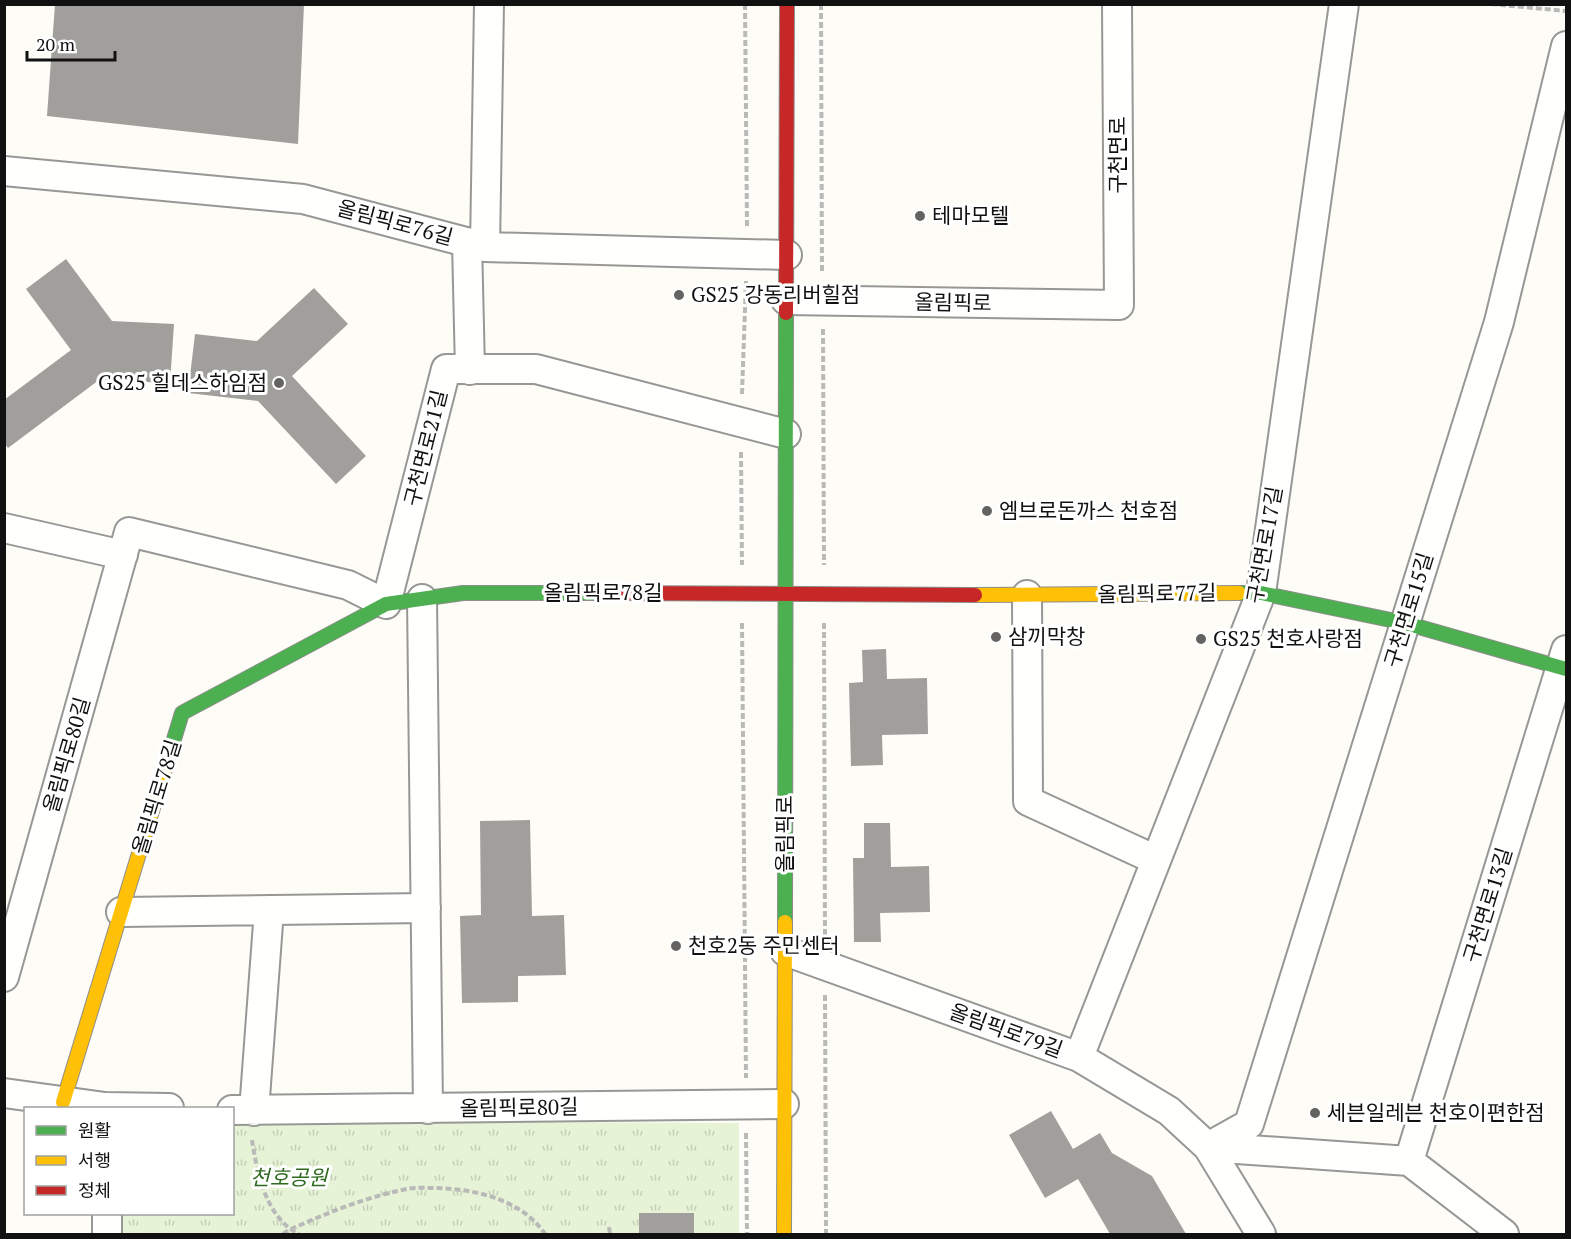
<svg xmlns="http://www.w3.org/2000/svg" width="1571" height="1239" viewBox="0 0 1571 1239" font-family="'PT Serif','Noto Sans KR',serif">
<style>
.park{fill:url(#park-tufts)}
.building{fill:#a19f9c}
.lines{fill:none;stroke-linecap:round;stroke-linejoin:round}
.street-casing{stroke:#979795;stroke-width:32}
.fast-casing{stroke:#8e8d8b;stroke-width:16}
.slow-casing{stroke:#8e8d8b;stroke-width:16}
.jam-casing{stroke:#8e8d8b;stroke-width:16}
.path{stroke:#b9b9b8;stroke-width:4;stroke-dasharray:6 3;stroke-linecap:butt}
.street{stroke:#fffffe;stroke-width:28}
.fast{stroke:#4caf50;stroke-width:14}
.slow{stroke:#ffc107;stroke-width:14}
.jam{stroke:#c62828;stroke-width:14}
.poi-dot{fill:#646362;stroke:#fff;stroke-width:2}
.labels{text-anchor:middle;stroke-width:6;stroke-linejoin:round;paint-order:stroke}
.street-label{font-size:21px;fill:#111;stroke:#fff}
.poi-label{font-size:21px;fill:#111;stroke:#fff;text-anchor:start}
.park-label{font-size:21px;font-style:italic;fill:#2f6b1f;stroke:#fff}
</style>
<defs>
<pattern id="park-tufts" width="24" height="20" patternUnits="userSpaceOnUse" patternTransform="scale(1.5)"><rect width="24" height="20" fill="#e7f3d7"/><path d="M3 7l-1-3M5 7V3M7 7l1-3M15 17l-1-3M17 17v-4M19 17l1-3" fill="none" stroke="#c5cfb8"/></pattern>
</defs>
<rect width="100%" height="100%" fill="#fdfcf7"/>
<path class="park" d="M 233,1121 L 739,1123 L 739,1234 L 118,1234 L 117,1214 L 232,1214 Z"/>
<path class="building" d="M 55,4 L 304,4 L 298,144 L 47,116 Z
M 66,259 L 112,321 L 174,324 L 170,383 L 99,380 L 8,448 L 4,443 L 4,400 L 71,350 L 26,289 Z
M 314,288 L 348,324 L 292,376 L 366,456 L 336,484 L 258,401 L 188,393 L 195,334 L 257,341 Z
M 886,649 L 887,679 L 927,678 L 928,734 L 882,735 L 883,765 L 851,766 L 849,683 L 863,682 L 862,650 Z
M 530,820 L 532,916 L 564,915 L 566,975 L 518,976 L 518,1002 L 462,1003 L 460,916 L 481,915 L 480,821 Z
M 864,823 L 890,823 L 891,867 L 929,866 L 930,912 L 880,913 L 881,942 L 854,942 L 853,858 L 864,858 Z
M 1051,1111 L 1073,1149 L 1100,1133 L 1112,1153 L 1152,1176 L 1186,1234 L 1110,1234 L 1078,1179 L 1045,1198 L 1009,1135 Z
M 639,1213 L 694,1213 L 694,1234 L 639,1234 Z"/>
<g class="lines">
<g class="street-casing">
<path id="street" d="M 4,171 L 303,199 L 485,247 L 787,255
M 467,242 L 470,370
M 485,247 L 489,4
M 786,300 L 1119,305 L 1117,4
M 4,528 L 123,555
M 1027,595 L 1028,801 L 1156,860
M 422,599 L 428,1109
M 121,912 L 426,908
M 785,951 L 1079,1057 L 1169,1111 L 1208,1147 L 1261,1234
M 4,977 L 129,532 L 348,585 L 386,604 L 446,369 L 536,369 L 786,434
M 1079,1057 L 1261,593 L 1344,4
M 4,1093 L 105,1107 L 169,1108
M 232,1110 L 784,1104
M 254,1111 L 269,910
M 1208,1147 L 1249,1124 L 1499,322 L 1566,46
M 1208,1147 L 1409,1161 L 1504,1234
M 1409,1161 L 1566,650
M 107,1214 L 107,1234"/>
</g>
<g class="fast-casing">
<path id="fast" d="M 1239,593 L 1261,593 L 1405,623 L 1566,669
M 167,762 L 182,713 L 386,604 L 463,593 L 602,593
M 785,922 L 786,313"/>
</g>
<g class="slow-casing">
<path id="slow" d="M 975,595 L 1239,593
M 63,1102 L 167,762
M 784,1234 L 785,922"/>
</g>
<g class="jam-casing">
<path id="jam" d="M 786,313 L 787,4
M 602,593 L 975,595"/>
</g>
<path class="path" d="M 745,4 L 747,226
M 821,4 L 822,274
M 1491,4 L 1566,11
M 823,329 L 824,565
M 742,394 L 746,281
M 741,452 L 742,565
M 742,623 L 746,1078
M 824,623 L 825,937
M 825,995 L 826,1234
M 746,1133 L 747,1234
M 252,1140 C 257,1173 266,1218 299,1234
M 609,1227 L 610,1234
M 283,1234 L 289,1230 C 327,1213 366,1197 407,1189 C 416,1187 426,1188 435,1188 C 475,1189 521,1199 545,1234"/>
<use href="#street" class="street"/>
<use href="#fast" class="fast"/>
<use href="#slow" class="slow"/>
<use href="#jam" class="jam"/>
</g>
<g class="poi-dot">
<circle cx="920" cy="216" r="6"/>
<circle cx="679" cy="295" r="6"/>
<circle cx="279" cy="383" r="6"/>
<circle cx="987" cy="511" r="6"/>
<circle cx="996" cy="637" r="6"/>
<circle cx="1201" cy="639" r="6"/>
<circle cx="676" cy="946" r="6"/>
<circle cx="1315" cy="1113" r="6"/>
</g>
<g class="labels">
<g class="street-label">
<text transform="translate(1118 155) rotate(-90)" y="7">구천면로</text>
<text transform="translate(395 223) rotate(15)" y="7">올림픽로76길</text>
<text transform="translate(953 303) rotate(1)" y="7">올림픽로</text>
<text transform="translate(426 448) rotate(-76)" y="7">구천면로21길</text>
<text transform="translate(1265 545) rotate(-80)" y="7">구천면로17길</text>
<text x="603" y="600">올림픽로78길</text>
<text transform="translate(1157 594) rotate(-1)" y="7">올림픽로77길</text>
<text transform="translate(1409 610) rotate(-73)" y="7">구천면로15길</text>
<text transform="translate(67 755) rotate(-74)" y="7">올림픽로80길</text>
<text transform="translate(157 797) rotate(-73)" y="7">올림픽로78길</text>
<text transform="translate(785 834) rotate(-90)" y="7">올림픽로</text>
<text transform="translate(1488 905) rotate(-73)" y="7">구천면로13길</text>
<text transform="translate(1006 1031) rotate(20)" y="7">올림픽로79길</text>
<text transform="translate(519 1108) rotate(-1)" y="7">올림픽로80길</text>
</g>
<g class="poi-label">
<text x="932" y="223">테마모텔</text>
<text x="691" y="302">GS25 강동리버힐점</text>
<text x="267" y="390" text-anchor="end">GS25 힐데스하임점</text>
<text x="999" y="518">엠브로돈까스 천호점</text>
<text x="1008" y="644">삼끼막창</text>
<text x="1213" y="646">GS25 천호사랑점</text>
<text x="688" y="953">천호2동 주민센터</text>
<text x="1327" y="1120">세븐일레븐 천호이편한점</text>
</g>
<g class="park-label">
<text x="289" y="1185">천호공원</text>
</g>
</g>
<rect width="1571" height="1239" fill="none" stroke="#111111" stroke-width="12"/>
<rect x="24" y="1107" width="210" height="108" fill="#ffffff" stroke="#a0a0a0" stroke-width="1.5"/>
<rect x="36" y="1126" width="30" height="9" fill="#4caf50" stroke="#a0a0a0" stroke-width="1.5"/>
<text x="78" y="1137" font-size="18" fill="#111111">원활</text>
<rect x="36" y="1156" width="30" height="9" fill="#ffc107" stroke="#a0a0a0" stroke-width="1.5"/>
<text x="78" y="1167" font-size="18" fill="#111111">서행</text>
<rect x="36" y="1186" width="30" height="9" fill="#c62828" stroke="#a0a0a0" stroke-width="1.5"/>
<text x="78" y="1197" font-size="18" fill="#111111">정체</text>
<path d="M27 51v9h88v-9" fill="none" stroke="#111111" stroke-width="3"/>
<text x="36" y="51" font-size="18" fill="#111111" stroke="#ffffff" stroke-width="4.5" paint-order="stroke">20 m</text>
</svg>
